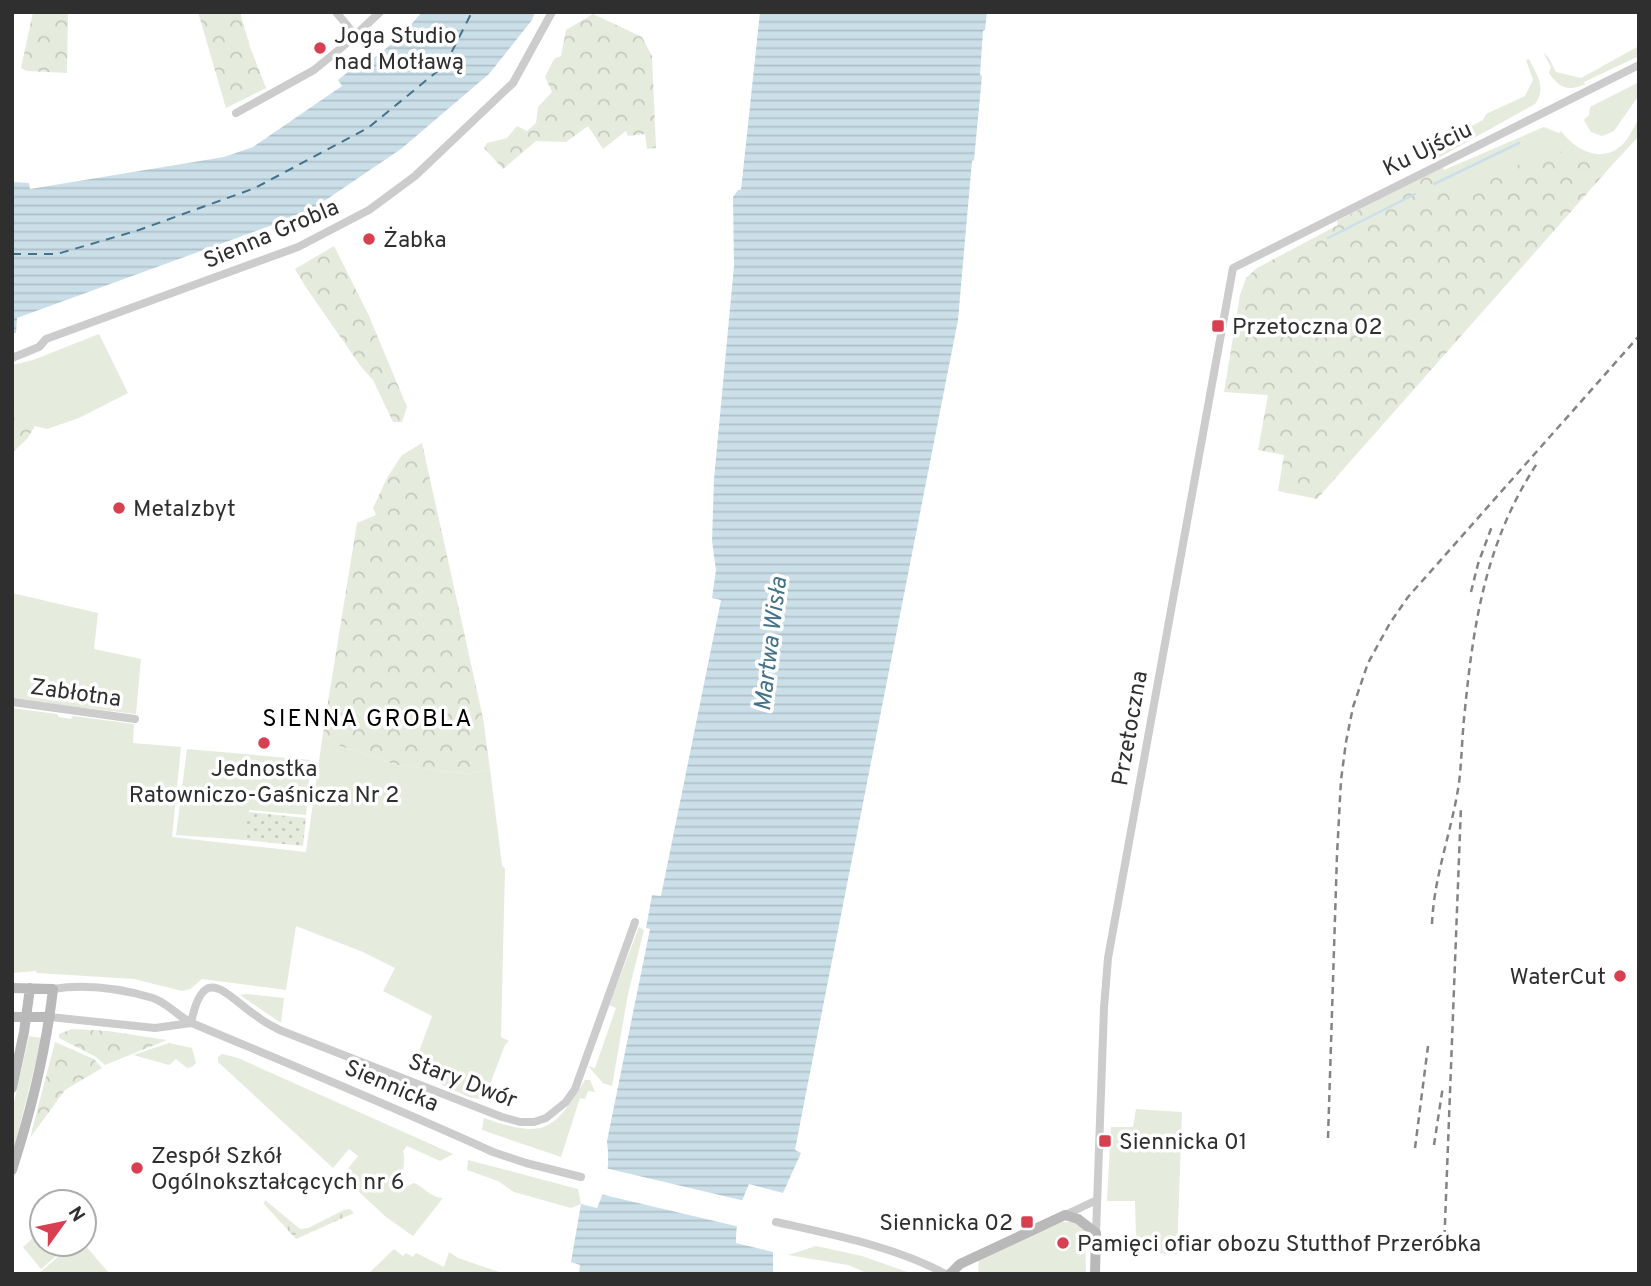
<svg xmlns="http://www.w3.org/2000/svg" width="1651" height="1286" viewBox="0 0 1651 1286" font-family="Overpass,sans-serif">
<style>
.grass{fill:#e5ebdd}
.forest{fill:url(#forest-crowns)}
.wetland{fill:url(#wetland-marsh)}
.garden{fill:url(#garden-dots)}
.water{fill:url(#water-rules)}
.pier{fill:#fff}
.lines{fill:none;stroke-linecap:round;stroke-linejoin:round}
.stream{stroke:#cbdfe9;stroke-width:2.5}
.ferry{stroke:#43728a;stroke-width:2;stroke-dasharray:9 7;stroke-linecap:butt}
.street{stroke:#ccc;stroke-width:8}
.secondary{stroke:#b9b9b9;stroke-width:10}
.rail{stroke:#848484;stroke-width:2.5;stroke-dasharray:7 5;stroke-linecap:butt}
.poi-dot{fill:#d83f51;stroke:#fff;stroke-width:2.5}
.labels{text-anchor:middle;stroke-width:7;stroke-linejoin:round;paint-order:stroke}
.poi-label{font-size:23px;fill:#2f2f2f;stroke:#fff;text-anchor:start}
.street-label{font-size:23px;fill:#2f2f2f;stroke:#fff}
.water-label{font-size:24px;font-style:italic;fill:#43728a;stroke:#fff}
.neighbourhood-label{font-size:24px;letter-spacing:2px;fill:#000;stroke:#fff}
</style>
<defs>
<pattern id="forest-crowns" width="20" height="18" patternUnits="userSpaceOnUse" patternTransform="scale(1.75)"><rect width="20" height="18" fill="#e5ebdd"/><path d="M2 6a3 3 0 1 1 6 0M12 15a3 3 0 1 1 6 0" fill="none" stroke="#c5cabe"/></pattern>
<pattern id="wetland-marsh" width="20" height="14" patternUnits="userSpaceOnUse" patternTransform="scale(1.75)"><rect width="20" height="14" fill="#e5ebdd"/><path d="M1 5h8M5 5V1M11 12h8M15 12V8" fill="none" stroke="#c5cabe"/></pattern>
<pattern id="garden-dots" width="8" height="8" patternUnits="userSpaceOnUse" patternTransform="scale(1.75)"><rect width="8" height="8" fill="#e5ebdd"/><path d="M2 2h.1M6 6h.1" fill="none" stroke="#c5cabe" stroke-width="1.8" stroke-linecap="round"/></pattern>
<pattern id="water-rules" width="6" height="5" patternUnits="userSpaceOnUse" patternTransform="scale(1.75)"><rect width="6" height="5" fill="#cbdfe9"/><path d="M0 2.5h6" fill="none" stroke="#afc0c8"/></pattern>
</defs>
<rect width="100%" height="100%" fill="#fff"/>
<path class="grass" d="M 1639,46 L 1639,56 L 1584,82 L 1585,84 C 1568,92 1559,88 1549,73 L 1551,67 L 1543,52 L 1549,58 L 1556,72 L 1581,78 Z
M 1529,59 C 1537,75 1547,88 1535,104 L 1431,162 L 1425,150 L 1483,120 L 1486,114 L 1525,96 L 1533,80 L 1526,60 Z
M 1639,82 L 1639,95 L 1614,131 L 1602,136 L 1591,132 L 1584,120 L 1589,115 L 1590,107 Z
M 1639,118 L 1639,136 L 1613,164 L 1594,164 L 1548,149 L 1451,202 L 1435,171 L 1443,167 L 1444,170 L 1544,127 L 1559,133 L 1561,131 C 1576,151 1603,165 1624,143 C 1630,136 1634,127 1639,118 Z
M 99,334 L 128,393 L 79,418 L 47,429 L 35,426 L 32,410 L 12,402 L 12,365 L 33,360 Z
M 12,593 L 98,613 L 94,649 L 141,659 L 136,714 L 12,699 Z
M 12,708 L 57,714 L 59,717 L 71,719 L 73,716 L 134,724 L 133,743 L 181,747 L 172,837 L 306,852 L 323,733 L 340,746 L 397,765 L 468,774 L 490,769 L 502,865 L 505,869 L 501,1037 L 509,1041 L 505,1045 L 484,1100 L 469,1097 L 412,1071 L 432,1016 L 383,991 L 395,968 L 363,952 L 296,926 L 286,990 L 202,979 L 190,989 L 182,991 L 134,979 L 37,973 L 36,971 L 12,973 Z
M 187,749 L 311,760 L 306,815 L 249,810 L 245,840 L 176,835 Z
M 639,927 L 644,930 L 628,994 L 612,1086 L 603,1083 L 588,1066 L 595,1068 L 616,1008 L 609,1005 Z
M 247,994 L 284,998 L 281,1023 L 240,995 Z
M 29,1036 L 42,1038 L 12,1156 L 12,1111 Z
M 169,1043 L 192,1048 L 196,1063 L 192,1067 L 187,1068 L 176,1059 L 169,1065 L 133,1055 Z
M 222,1054 L 238,1058 L 453,1154 L 440,1161 L 407,1146 L 403,1151 C 407,1166 399,1173 405,1187 L 414,1183 C 424,1187 431,1198 443,1198 L 413,1236 L 386,1217 L 342,1176 L 358,1156 L 349,1149 L 333,1168 L 218,1062 L 218,1057 Z
M 585,1080 L 590,1080 L 595,1092 L 588,1091 L 585,1099 L 580,1098 L 561,1157 L 482,1130 L 484,1118 C 544,1139 553,1132 585,1080 Z
M 1136,1109 L 1182,1112 L 1177,1254 L 1106,1251 L 1107,1236 L 1136,1236 L 1135,1201 L 1107,1201 L 1111,1127 L 1133,1127 Z
M 468,1160 L 578,1189 L 581,1204 L 571,1208 L 514,1192 L 498,1181 L 467,1170 Z
M 1062,1222 L 1073,1222 L 1085,1229 L 1086,1274 L 982,1274 L 978,1271 L 979,1259 Z
M 42,1230 L 42,1244 L 70,1244 L 41,1269 L 23,1247 Z
M 73,1244 L 84,1244 L 109,1273 L 38,1274 Z
M 816,1246 L 862,1256 L 913,1274 L 869,1274 L 848,1265 L 788,1255 Z
M 394,1249 L 403,1256 L 406,1253 L 413,1257 L 416,1253 L 444,1267 L 449,1252 L 458,1258 L 505,1274 L 368,1274 Z"/>
<path class="forest" d="M 33,12 L 68,12 L 67,73 L 27,71 L 21,68 Z
M 198,12 L 240,12 L 250,47 L 266,88 L 226,108 Z
M 593,14 L 642,37 L 652,56 L 656,148 L 647,149 L 645,134 L 628,136 L 626,131 L 603,149 L 588,126 L 566,142 L 536,141 L 503,169 L 484,148 L 487,143 L 507,138 L 517,126 L 527,131 L 536,123 L 538,107 L 552,92 L 545,77 L 554,59 L 561,56 L 566,30 Z
M 1548,149 C 1571,152 1589,165 1613,164 L 1317,499 L 1278,491 L 1284,455 L 1258,450 L 1268,395 L 1224,392 L 1240,295 L 1246,278 L 1257,268 L 1338,225 L 1337,221 L 1435,171 L 1451,201 Z
M 334,246 L 369,316 L 407,407 L 402,422 L 393,422 L 373,380 L 362,368 L 305,286 L 295,269 Z
M 12,402 L 33,410 L 35,426 L 27,439 L 12,453 Z
M 422,443 L 483,718 L 490,769 L 468,774 L 397,765 L 340,746 L 323,733 L 357,523 L 376,515 L 373,508 L 387,478 L 402,455 Z
M 72,1029 L 108,1031 L 167,1040 L 105,1065 L 96,1057 L 59,1038 L 59,1034 Z
M 55,1042 L 94,1059 L 102,1068 L 65,1090 L 30,1138 Z"/>
<path class="wetland" d="M 265,1200 L 300,1229 L 308,1228 L 344,1210 L 350,1209 L 354,1213 L 296,1239 L 264,1204 Z"/>
<path class="garden" d="M 248,812 L 306,818 L 303,846 L 245,840 Z"/>
<path class="water" d="M 422,12 L 535,12 L 532,20 L 489,74 L 401,149 L 308,212 L 17,318 L 16,333 L 12,334 L 12,182 L 29,183 L 30,189 L 224,157 L 253,147 L 342,86 L 338,80 L 369,55 L 373,59 L 400,37 Z
M 760,12 L 987,12 L 985,30 L 983,31 L 980,75 L 982,76 L 974,160 L 972,161 L 958,320 L 806,1093 L 795,1150 L 801,1153 L 783,1193 L 749,1184 C 740,1203 736,1222 736,1243 L 773,1252 L 773,1274 L 579,1274 L 580,1265 L 571,1262 L 581,1204 L 597,1208 C 607,1186 610,1166 607,1141 L 650,929 L 646,928 L 652,895 L 661,896 L 721,600 L 712,598 L 716,570 L 712,541 L 714,479 L 734,266 L 733,197 L 738,190 L 741,190 Z"/>
<path class="pier" d="M 605,1168 L 745,1201 L 740,1227 L 600,1194 Z"/>
<g class="lines">
<path class="stream" d="M 1434,184 L 1519,143
M 1328,238 L 1415,194"/>
<path class="ferry" d="M 12,254 L 57,254 L 139,230 L 255,188 L 368,128 L 445,65 L 472,12"/>
<path class="street" d="M 336,12 L 355,35
M 236,113 L 314,70 L 347,43 L 380,12
M 12,358 L 39,347 L 46,339 L 298,247 L 369,210 L 415,176 L 513,83 L 552,12
M 12,702 L 135,719
M 53,989 C 85,984 122,989 153,998 C 168,1003 179,1018 194,1024 C 294,1066 394,1107 493,1152 L 526,1163 L 581,1177
M 50,1017 L 155,1028 L 191,1023
M 191,1023 C 204,959 227,997 258,1017 C 265,1023 274,1027 282,1031 L 502,1117 L 520,1122 L 534,1122 L 546,1118 L 566,1102 L 575,1089 L 635,922
M 1065,1215 L 1097,1200
M 776,1222 C 834,1235 893,1246 946,1274
M 1096,1233 L 1104,1008 L 1108,958 L 1233,268 L 1639,65"/>
<path class="secondary" d="M 12,988 L 53,989 C 46,1051 31,1111 12,1170
M 12,1017 L 50,1017
M 12,1088 L 24,1032 L 30,988
M 950,1274 L 960,1264 L 1065,1215 L 1078,1219 L 1096,1233 L 1095,1274"/>
<path class="rail" d="M 1471,592 L 1478,564 L 1492,526
M 1432,924 C 1434,875 1452,831 1459,783 C 1462,758 1462,734 1465,709 C 1474,618 1487,539 1538,462
M 1328,1138 L 1337,855 L 1341,780 L 1346,742 L 1353,707 L 1368,663 L 1390,623 L 1408,597 L 1639,336
M 1434,1145 L 1443,1086
M 1415,1148 L 1428,1046
M 1444,1249 L 1461,806"/>
</g>
<g class="poi-dot">
<circle cx="320" cy="48" r="7"/>
<circle cx="369" cy="239" r="7"/>
<rect x="1211" y="319" width="14" height="14" rx="3.5"/>
<circle cx="119" cy="508" r="7"/>
<circle cx="264" cy="743" r="7"/>
<circle cx="1620" cy="976" r="7"/>
<rect x="1098" y="1134" width="14" height="14" rx="3.5"/>
<circle cx="137" cy="1168" r="7"/>
<rect x="1020" y="1215" width="14" height="14" rx="3.5"/>
<circle cx="1063" cy="1243" r="7"/>
</g>
<g class="labels">
<g class="poi-label">
<text x="334" y="43">Joga Studio<tspan x="334" dy="26">nad Motławą</tspan></text>
<text x="383" y="247">Żabka</text>
<text x="1232" y="334">Przetoczna 02</text>
<text x="133" y="516">Metalzbyt</text>
<text x="264" y="776" text-anchor="middle">Jednostka<tspan x="264" dy="26">Ratowniczo-Gaśnicza Nr 2</tspan></text>
<text x="1606" y="984" text-anchor="end">WaterCut</text>
<text x="1119" y="1149">Siennicka 01</text>
<text x="151" y="1163">Zespół Szkół<tspan x="151" dy="26">Ogólnokształcących nr 6</tspan></text>
<text x="1013" y="1230" text-anchor="end">Siennicka 02</text>
<text x="1077" y="1251">Pamięci ofiar obozu Stutthof Przeróbka</text>
</g>
<g class="street-label">
<text transform="translate(1427 148) rotate(-26)" y="8">Ku Ujściu</text>
<text transform="translate(271 233) rotate(-23)" y="8">Sienna Grobla</text>
<text transform="translate(76 692) rotate(8)" y="8">Zabłotna</text>
<text transform="translate(1129 728) rotate(-80)" y="8">Przetoczna</text>
<text transform="translate(463 1080) rotate(21)" y="8">Stary Dwór</text>
<text transform="translate(392 1085) rotate(23)" y="8">Siennicka</text>
</g>
<g class="water-label">
<text transform="translate(770 644) rotate(-83)" y="8">Martwa Wisła</text>
</g>
<g class="neighbourhood-label">
<text x="368" y="726">SIENNA GROBLA</text>
</g>
</g>
<rect width="1651" height="1286" fill="none" stroke="#2f2f2f" stroke-width="28"/>
<g transform="translate(63 1223) rotate(57)"><circle r="33" fill="#ffffff" stroke="#acacac" stroke-width="2"/>
<path d="M0-5L12 26L0 18L-12 26Z" fill="#d83f51"/>
<text y="-10" font-size="19" font-weight="bold" text-anchor="middle" fill="#2f2f2f">N</text>
</g>
</svg>
